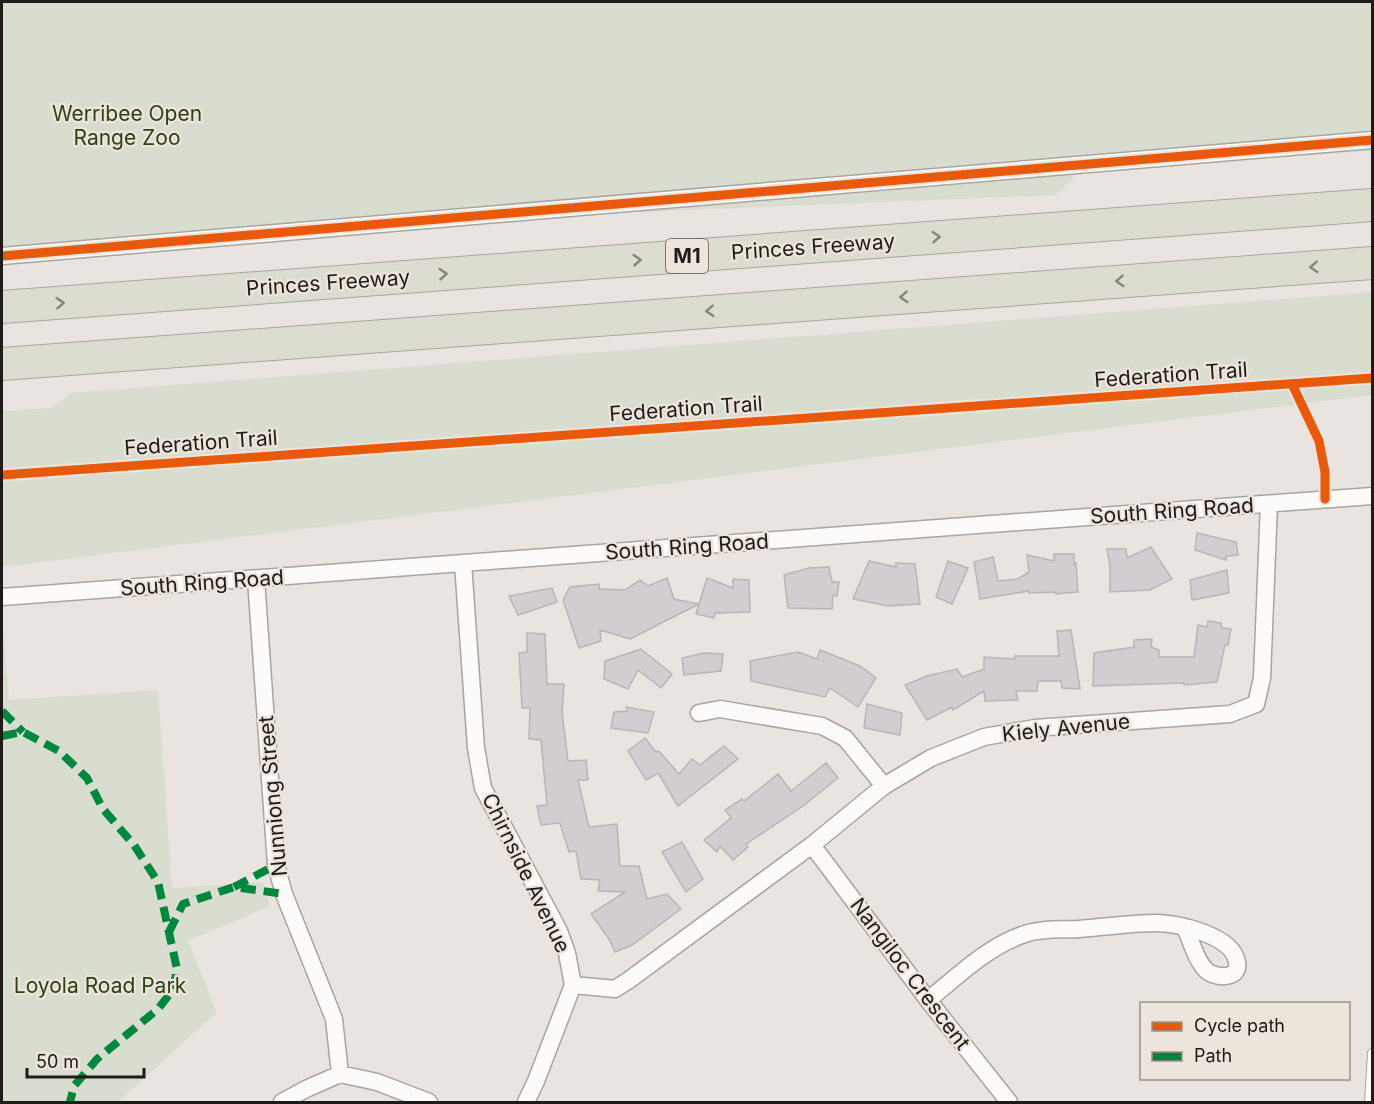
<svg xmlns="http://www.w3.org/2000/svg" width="1374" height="1104" viewBox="0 0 1374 1104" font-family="Inter,sans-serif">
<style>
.green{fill:#d9ddcf}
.building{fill:#d1cdd1;stroke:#b8b5b5;stroke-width:1.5}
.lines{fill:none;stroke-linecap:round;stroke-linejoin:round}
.lane-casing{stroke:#a8a4a0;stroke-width:10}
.street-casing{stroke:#a8a4a0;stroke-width:19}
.highway-casing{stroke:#a8a69a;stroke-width:34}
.lane{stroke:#fcfbfa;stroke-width:8}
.street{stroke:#fcfbfa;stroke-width:16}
.highway{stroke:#dcdcd1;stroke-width:32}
.quiet{stroke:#00873e;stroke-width:8;stroke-dasharray:15 8;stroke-linecap:butt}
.cycleway-casing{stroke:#ede4db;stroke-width:13}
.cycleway{stroke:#e8590c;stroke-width:9}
.oneway{stroke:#86857e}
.labels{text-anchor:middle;stroke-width:4.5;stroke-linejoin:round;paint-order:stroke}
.shield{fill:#ede4db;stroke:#5c5752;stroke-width:1.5}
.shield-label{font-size:20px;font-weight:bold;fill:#1e1b18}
.park-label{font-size:21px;fill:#2d4211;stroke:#ede4db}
.street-label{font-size:21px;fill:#1e1b18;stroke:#ede4db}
</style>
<rect width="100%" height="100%" fill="#e9e4df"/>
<path class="green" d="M 2,2 L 1372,2 L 1372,151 L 1081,170 L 1056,195 L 566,215 L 2,263 Z
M 1372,292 L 1372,395 L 2,567 L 2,411 L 52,408 L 70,393 Z
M 2,613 L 9,700 L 158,690 L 172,888 L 262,882 L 270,906 L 188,941 L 217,1012 L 118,1102 L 2,1102 Z"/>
<path class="building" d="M 1197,533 L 1236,542 L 1238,555 L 1226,556 L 1226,560 L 1195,550 Z
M 1151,547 L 1172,579 L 1150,590 L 1110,592 L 1110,566 L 1107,549 L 1126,549 L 1127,558 Z
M 1054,554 L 1074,554 L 1074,564 L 1076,563 L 1078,592 L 1056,594 L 1056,592 L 1029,593 L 1029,591 L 980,599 L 974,562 L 993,557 L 998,581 L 1018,579 L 1029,572 L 1027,555 L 1054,561 Z
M 869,561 L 896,567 L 896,563 L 915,564 L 920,604 L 888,606 L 853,599 Z
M 948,561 L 968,568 L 952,604 L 936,597 Z
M 829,567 L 832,582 L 839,582 L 837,596 L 833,595 L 832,609 L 788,608 L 784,575 L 809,568 Z
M 1227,570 L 1229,593 L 1192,600 L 1190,580 Z
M 667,578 L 674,599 L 699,604 L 630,639 L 600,630 L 601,641 L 579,648 L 563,600 L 570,587 L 599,584 L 599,589 L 625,590 L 640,580 L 648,586 Z
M 707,578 L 733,588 L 733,579 L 749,580 L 750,612 L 715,613 L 714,618 L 696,614 Z
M 552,588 L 557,602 L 518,615 L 509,596 Z
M 1208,621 L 1221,623 L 1222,628 L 1231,629 L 1228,645 L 1225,645 L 1217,682 L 1184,685 L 1184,683 L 1093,686 L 1094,653 L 1134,647 L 1134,640 L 1152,639 L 1151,647 L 1159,650 L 1159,657 L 1194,657 L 1198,625 L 1207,627 Z
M 1071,630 L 1080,689 L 1062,688 L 1061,681 L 1038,681 L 1037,691 L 1016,691 L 1018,700 L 985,701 L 984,691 L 953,710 L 952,707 L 927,720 L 905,685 L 927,676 L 957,669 L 962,677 L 984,669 L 984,657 L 1015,659 L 1015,656 L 1059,656 L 1057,631 Z
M 527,633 L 545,634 L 547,684 L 564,684 L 562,712 L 568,761 L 586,760 L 588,780 L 578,780 L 589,827 L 617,824 L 620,866 L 639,866 L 647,899 L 667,894 L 681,909 L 632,945 L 615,952 L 609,939 L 591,914 L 625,892 L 598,891 L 600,880 L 581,879 L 576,851 L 569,852 L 560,823 L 541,825 L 537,806 L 547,805 L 541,740 L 529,739 L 530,708 L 522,708 L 519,653 L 527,652 Z
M 641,649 L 672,674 L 661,688 L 638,670 L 628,689 L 604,679 L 605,661 Z
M 820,650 L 860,666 L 876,678 L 858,707 L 830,688 L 825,697 L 751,681 L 750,661 L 798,652 L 817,659 Z
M 704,653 L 723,654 L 721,671 L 684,675 L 682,658 Z
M 867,704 L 902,713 L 900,735 L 864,728 Z
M 626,707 L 654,712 L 648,733 L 611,728 L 614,712 L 627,711 Z
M 645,738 L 656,752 L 659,751 L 679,774 L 692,759 L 700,765 L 724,746 L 738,759 L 678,806 L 658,773 L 646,780 L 628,751 Z
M 826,763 L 838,778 L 803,806 L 746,844 L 748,847 L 733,860 L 720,846 L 717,852 L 704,840 L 731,818 L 725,810 L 742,799 L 744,801 L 778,774 L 791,791 Z
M 682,842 L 703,879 L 686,892 L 662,852 Z"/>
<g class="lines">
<g class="lane-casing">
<path id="lane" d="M 1369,1102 L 1372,1053"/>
</g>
<g class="street-casing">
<path id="street" d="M 2,256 L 1372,140
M 463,563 L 476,748 L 483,788 L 559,931 L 567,953 L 573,985 L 536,1081 L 526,1102
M 256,579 L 276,865 L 284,894 L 334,1019 L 340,1074
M 2,597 L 1372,496
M 699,713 L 720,709 L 822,726 L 845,738 L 884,786
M 812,845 L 928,1000 L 1009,1102
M 573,985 L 615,989 L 629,980 L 812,845 L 884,786 L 931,758 L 984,737 L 1035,728 L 1230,714 L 1256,704 L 1262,678 L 1269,504
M 928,1000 C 958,976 988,946 1025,934 C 1041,928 1062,930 1079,929 C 1105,927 1131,923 1156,923 C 1179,923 1233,936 1237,962 C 1240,977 1223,978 1212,974 C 1198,969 1192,942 1185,928
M 282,1102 L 306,1089 L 340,1074 L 377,1082 L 429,1102"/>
</g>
<g class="highway-casing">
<path id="highway" d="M 2,307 L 1372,205
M 2,364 L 1372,263"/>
</g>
<use href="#lane" class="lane"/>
<use href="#street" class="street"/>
<use href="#highway" class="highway"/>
<path class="quiet" d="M 2,711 L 23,732
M 2,736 L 23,732 L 59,751 L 87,778 L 103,809 L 134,845 L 158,882 L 177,969 L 173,990 L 158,1009 L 97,1059 L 74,1086 L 70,1102
M 234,887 L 276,865
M 169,932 L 183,904 L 234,887 L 284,894"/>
<g class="cycleway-casing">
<path id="cycleway" d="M 2,256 L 1372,140
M 1292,384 L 1319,441 L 1325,472 L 1325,499
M 2,475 L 1372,378"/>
</g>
<use href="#cycleway" class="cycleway"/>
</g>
<defs><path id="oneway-chevron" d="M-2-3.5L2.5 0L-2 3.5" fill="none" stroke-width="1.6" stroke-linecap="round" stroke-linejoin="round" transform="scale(1.5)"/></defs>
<g class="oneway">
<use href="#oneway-chevron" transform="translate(936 237) rotate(-4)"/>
<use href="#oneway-chevron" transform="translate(637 260) rotate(-4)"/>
<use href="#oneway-chevron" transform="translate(1314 267) rotate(176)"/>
<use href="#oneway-chevron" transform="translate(443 274) rotate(-4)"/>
<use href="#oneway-chevron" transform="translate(1120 281) rotate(176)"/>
<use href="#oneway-chevron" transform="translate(904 297) rotate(176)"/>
<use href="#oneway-chevron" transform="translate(60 303) rotate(-4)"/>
<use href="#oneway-chevron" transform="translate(710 311) rotate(176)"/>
</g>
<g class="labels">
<rect class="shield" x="666" y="239" width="42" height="34" rx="4.5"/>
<g class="shield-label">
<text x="687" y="263">M1</text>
</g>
<g class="park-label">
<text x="127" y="121">Werribee Open<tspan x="127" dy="24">Range Zoo</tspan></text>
<text x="100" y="993">Loyola Road Park</text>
</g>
<g class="street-label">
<text transform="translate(813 247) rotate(-4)" y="7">Princes Freeway</text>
<text transform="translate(328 283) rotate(-4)" y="7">Princes Freeway</text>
<text transform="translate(1171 375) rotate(-4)" y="7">Federation Trail</text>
<text transform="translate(686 409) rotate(-4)" y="7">Federation Trail</text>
<text transform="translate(201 443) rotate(-4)" y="7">Federation Trail</text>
<text transform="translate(1172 511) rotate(-4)" y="7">South Ring Road</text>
<text transform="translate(687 547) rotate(-4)" y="7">South Ring Road</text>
<text transform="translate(202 583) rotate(-4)" y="7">South Ring Road</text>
<text transform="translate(1066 728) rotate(-6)" y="7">Kiely Avenue</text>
<text transform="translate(273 796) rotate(-95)" y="7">Nunniong Street</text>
<text transform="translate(526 873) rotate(64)" y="7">Chirnside Avenue</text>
<text transform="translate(910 974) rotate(53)" y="7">Nangiloc Crescent</text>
</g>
</g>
<rect width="1374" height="1104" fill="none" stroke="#1e1b18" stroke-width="6"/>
<rect x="1140" y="1002" width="210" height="78" fill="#ede4db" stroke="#9a948d" stroke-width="1.5"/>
<rect x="1152" y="1022" width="30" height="9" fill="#e8590c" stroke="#9a948d" stroke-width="1.5"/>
<text x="1194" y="1032" font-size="18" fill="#1e1b18">Cycle path</text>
<rect x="1152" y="1052" width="30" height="9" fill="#00873e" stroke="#9a948d" stroke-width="1.5"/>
<text x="1194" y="1062" font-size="18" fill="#1e1b18">Path</text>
<path d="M27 1068v9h117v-9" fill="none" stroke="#1e1b18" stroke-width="3"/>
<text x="36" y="1068" font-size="18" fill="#1e1b18" stroke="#ede4db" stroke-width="4.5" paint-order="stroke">50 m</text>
</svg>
